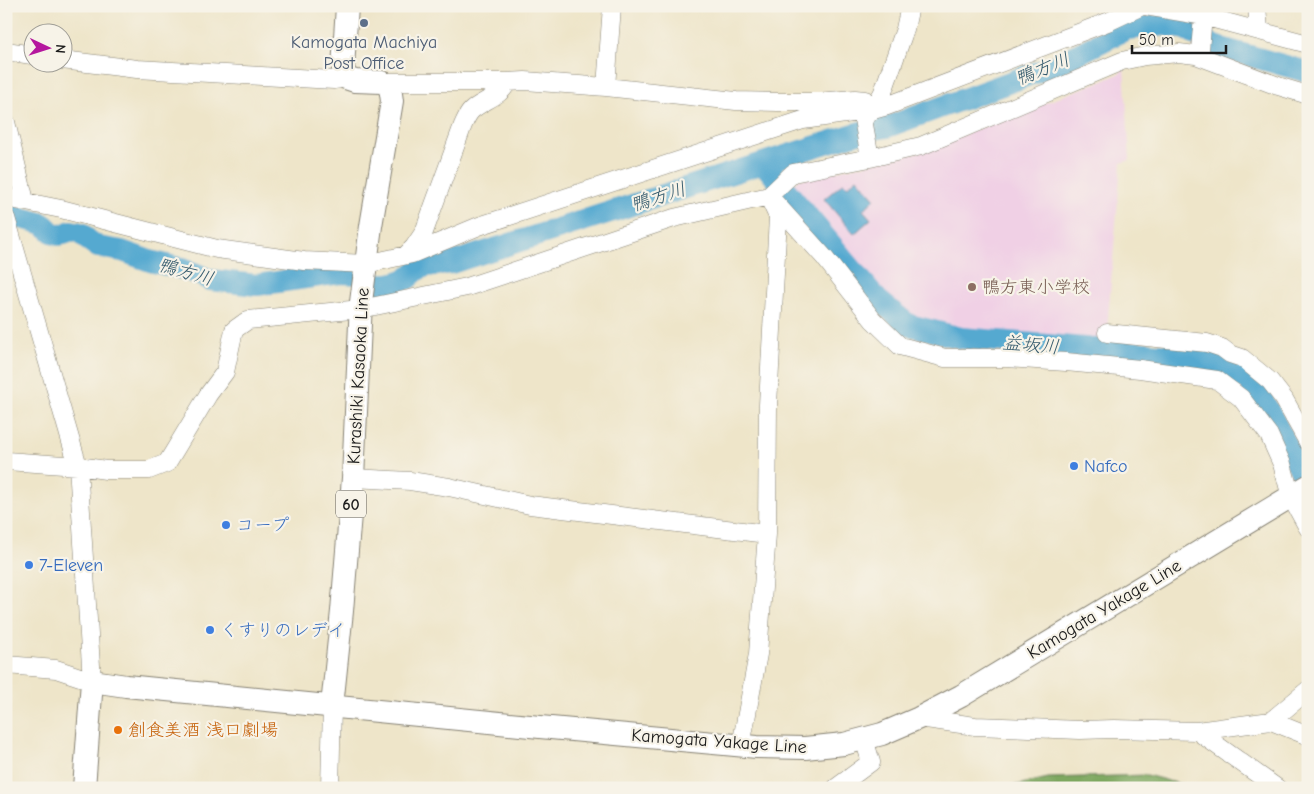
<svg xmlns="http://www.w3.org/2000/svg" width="1314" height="794" viewBox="0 0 1314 794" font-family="'Comic Neue','Klee One',sans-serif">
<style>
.built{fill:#f0d0e5}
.forest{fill:#7ea860;stroke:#4d623e}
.water{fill:#54a9d0;stroke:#386276}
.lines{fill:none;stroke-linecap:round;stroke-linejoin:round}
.river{stroke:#54a9d0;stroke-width:22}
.minor-casing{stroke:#858072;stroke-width:19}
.major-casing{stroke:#858072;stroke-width:24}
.minor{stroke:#fff;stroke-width:18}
.major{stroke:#fff;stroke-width:22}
.service-dot{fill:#5c6f8a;stroke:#f7f3e8;stroke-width:2}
.education-dot{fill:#8d6e63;stroke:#f7f3e8;stroke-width:2}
.shop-dot{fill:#3f7fe0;stroke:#f7f3e8;stroke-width:2}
.food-dot{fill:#e8710a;stroke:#f7f3e8;stroke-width:2}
.labels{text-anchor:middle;stroke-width:4.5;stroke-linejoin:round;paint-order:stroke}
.shield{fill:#f7f3e8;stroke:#5e5c59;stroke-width:1}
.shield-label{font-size:16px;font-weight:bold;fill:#1c1c1c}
.service-label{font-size:18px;fill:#4e5e75;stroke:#f7f3e8}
.education-label{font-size:18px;fill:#785e54;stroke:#f7f3e8;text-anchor:start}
.street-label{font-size:18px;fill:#1c1c1c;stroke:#f7f3e8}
.shop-label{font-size:18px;fill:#366cbe;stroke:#f7f3e8;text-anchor:start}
.food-label{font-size:18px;fill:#c56008;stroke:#f7f3e8;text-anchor:start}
.water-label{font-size:19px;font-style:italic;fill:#355b6d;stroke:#f7f3e8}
</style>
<rect width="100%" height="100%" fill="#f7f3e8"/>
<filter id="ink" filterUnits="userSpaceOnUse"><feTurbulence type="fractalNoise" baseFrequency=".02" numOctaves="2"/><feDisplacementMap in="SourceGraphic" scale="10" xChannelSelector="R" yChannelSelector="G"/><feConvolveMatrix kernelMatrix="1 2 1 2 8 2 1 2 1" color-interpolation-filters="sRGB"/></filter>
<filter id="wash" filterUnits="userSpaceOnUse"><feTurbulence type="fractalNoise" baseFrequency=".0096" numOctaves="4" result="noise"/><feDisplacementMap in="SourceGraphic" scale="20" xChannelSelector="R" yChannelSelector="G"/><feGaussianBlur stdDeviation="1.12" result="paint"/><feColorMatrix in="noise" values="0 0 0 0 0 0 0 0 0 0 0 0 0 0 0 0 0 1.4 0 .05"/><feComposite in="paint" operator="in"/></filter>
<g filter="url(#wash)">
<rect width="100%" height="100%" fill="#eee5c9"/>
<path class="built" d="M 1124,68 L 1130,160 L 1121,163 L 1106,342 L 930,333 L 917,331 L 870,286 L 794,184 L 798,180 L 919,152 L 1119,74 Z"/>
<path class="forest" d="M 1147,775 L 1184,785 L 1188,788 L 1003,788 L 1048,778 Z"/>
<path class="water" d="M 857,178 L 875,199 L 863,210 L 871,219 L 854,234 L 824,199 L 843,183 L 848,186 Z"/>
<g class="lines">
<path class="river" d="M 763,163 L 878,300 L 909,325 L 961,338 L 1196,357 L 1217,363 L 1248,381 L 1264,402 L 1308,484
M 6,216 C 18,217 31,220 43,224 C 47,226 48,230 52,232 C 58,237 65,234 71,231 L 81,233 L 88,240 L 98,247 L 122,251 L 150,261 L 183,269 L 197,274 L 210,280 L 257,285 L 340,273 L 360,274 L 370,285 L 389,284 L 398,282 L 407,279 L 417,270 L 426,266 L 451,263 L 763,163 L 864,131 L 887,127 L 1054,66 L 1127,29 L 1165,25 L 1185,29 L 1214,46 L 1308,72"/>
</g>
</g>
<g filter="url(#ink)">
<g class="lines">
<g class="minor-casing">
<path id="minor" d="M 1144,6 L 1203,16 L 1308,44
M 1257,6 L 1259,30
M 6,51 L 32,55
M 1196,55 L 1200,50 L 1203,16
M 62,60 L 137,69 L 334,80 L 346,78
M 382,82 L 507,82 L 525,81 L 606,87 L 736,101 L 778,102 L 816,102 L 855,99 L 865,100 L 873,110
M 606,87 L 612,6
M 6,122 L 25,201
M 870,158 L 863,119 L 873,110 L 883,92 L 905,29 L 910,6
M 769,196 L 824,257 L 873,320 L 900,346 L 945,358 L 1007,358 L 1066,362 L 1140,369 L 1217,380 L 1241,398 L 1269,435 L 1282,464 L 1291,497 L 1308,528
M 6,198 L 61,209 L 217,249 L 304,261 L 366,264 L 412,254 L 479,226 L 803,120 L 873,110 L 887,106 L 1110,21 L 1142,6
M 6,218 L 78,466 L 92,681 L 56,669 L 6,665
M 406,255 L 414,247 L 424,232 L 463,125 C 465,121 467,115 471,111 C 482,100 502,97 507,82
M 1107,333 L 1207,343 L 1222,348 L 1230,354 L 1242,358 L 1270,381 L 1284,399 L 1308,442
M 6,461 L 78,466 L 106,470 L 149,470 L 167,463 L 208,395 L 225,372 L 234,330 L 248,320 L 361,309 L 467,287 L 674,218 L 769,196 L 793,173 L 870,158 L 921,146 L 1122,61 L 1145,56 L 1179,53 L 1196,55 L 1278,86 L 1308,95
M 353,478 L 410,481 L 449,487 L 530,505 L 767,534
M 919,718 L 975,726 L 1080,730 L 1114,729 L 1197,731 L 1271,721 L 1308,690
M 1271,721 L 1308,736
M 1197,731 L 1277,788
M 741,746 L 758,654 L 767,534 L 768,405 L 778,217 L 771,202
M 330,788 L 332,706
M 836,788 L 871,762 L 864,739"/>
</g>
<g class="major-casing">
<path id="major" d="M 332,706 L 342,611 L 353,478 L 361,302 L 371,226 L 392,101 L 390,87 L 382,82 L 355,81 L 346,78 L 343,68 L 347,6
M 84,788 L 92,681 L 126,686 L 540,727 L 757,747 L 805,748 L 844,744 L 882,734 L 919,718 L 961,696 L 1308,486"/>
</g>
<use href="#minor" class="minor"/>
<use href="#major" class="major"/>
</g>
</g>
<circle class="service-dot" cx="364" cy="23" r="5"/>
<circle class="education-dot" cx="972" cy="287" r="5"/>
<g class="shop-dot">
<circle cx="1074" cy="466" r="5"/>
<circle cx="226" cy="525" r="5"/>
<circle cx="29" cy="565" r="5"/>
<circle cx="210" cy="630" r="5"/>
</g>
<circle class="food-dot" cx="118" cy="730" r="5"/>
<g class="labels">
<rect class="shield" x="336" y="490.5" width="30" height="27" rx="4"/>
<g class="shield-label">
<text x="351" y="510">60</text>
</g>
<g class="service-label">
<text x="364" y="48">Kamogata Machiya<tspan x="364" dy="21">Post Office</tspan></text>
</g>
<g class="education-label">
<text x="982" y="293">鴨方東小学校</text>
</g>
<g class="street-label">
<text transform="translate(358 376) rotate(-87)" y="6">Kurashiki Kasaoka Line</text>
<text transform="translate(1104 609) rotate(-31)" y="6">Kamogata Yakage Line</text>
<text transform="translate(719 741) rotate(4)" y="6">Kamogata Yakage Line</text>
</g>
<g class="shop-label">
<text x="1084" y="472">Nafco</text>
<text x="236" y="531">コープ</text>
<text x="39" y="571">7-Eleven</text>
<text x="220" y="636">くすりのレデイ</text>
</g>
<g class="food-label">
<text x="128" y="736">創食美酒 浅口劇場</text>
</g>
<g class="water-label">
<text transform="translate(1042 68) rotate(-22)" y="7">鴨方川</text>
<text transform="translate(658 196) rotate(-18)" y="7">鴨方川</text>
<text transform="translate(186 271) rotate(16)" y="7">鴨方川</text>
<text transform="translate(1031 344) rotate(5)" y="7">益坂川</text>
</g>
</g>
<rect width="1314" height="794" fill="none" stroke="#f7f3e8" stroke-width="25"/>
<g transform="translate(48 48) rotate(94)"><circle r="24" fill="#f7f3e8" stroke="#9f9d96"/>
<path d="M0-4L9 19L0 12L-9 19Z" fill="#b5179e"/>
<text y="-8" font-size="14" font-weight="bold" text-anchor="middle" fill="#1c1c1c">N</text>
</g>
<path d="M1132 45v8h94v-8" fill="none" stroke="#1c1c1c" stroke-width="2.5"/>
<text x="1139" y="45" font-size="15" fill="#1c1c1c" stroke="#f7f3e8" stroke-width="4" paint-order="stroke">50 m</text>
</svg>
